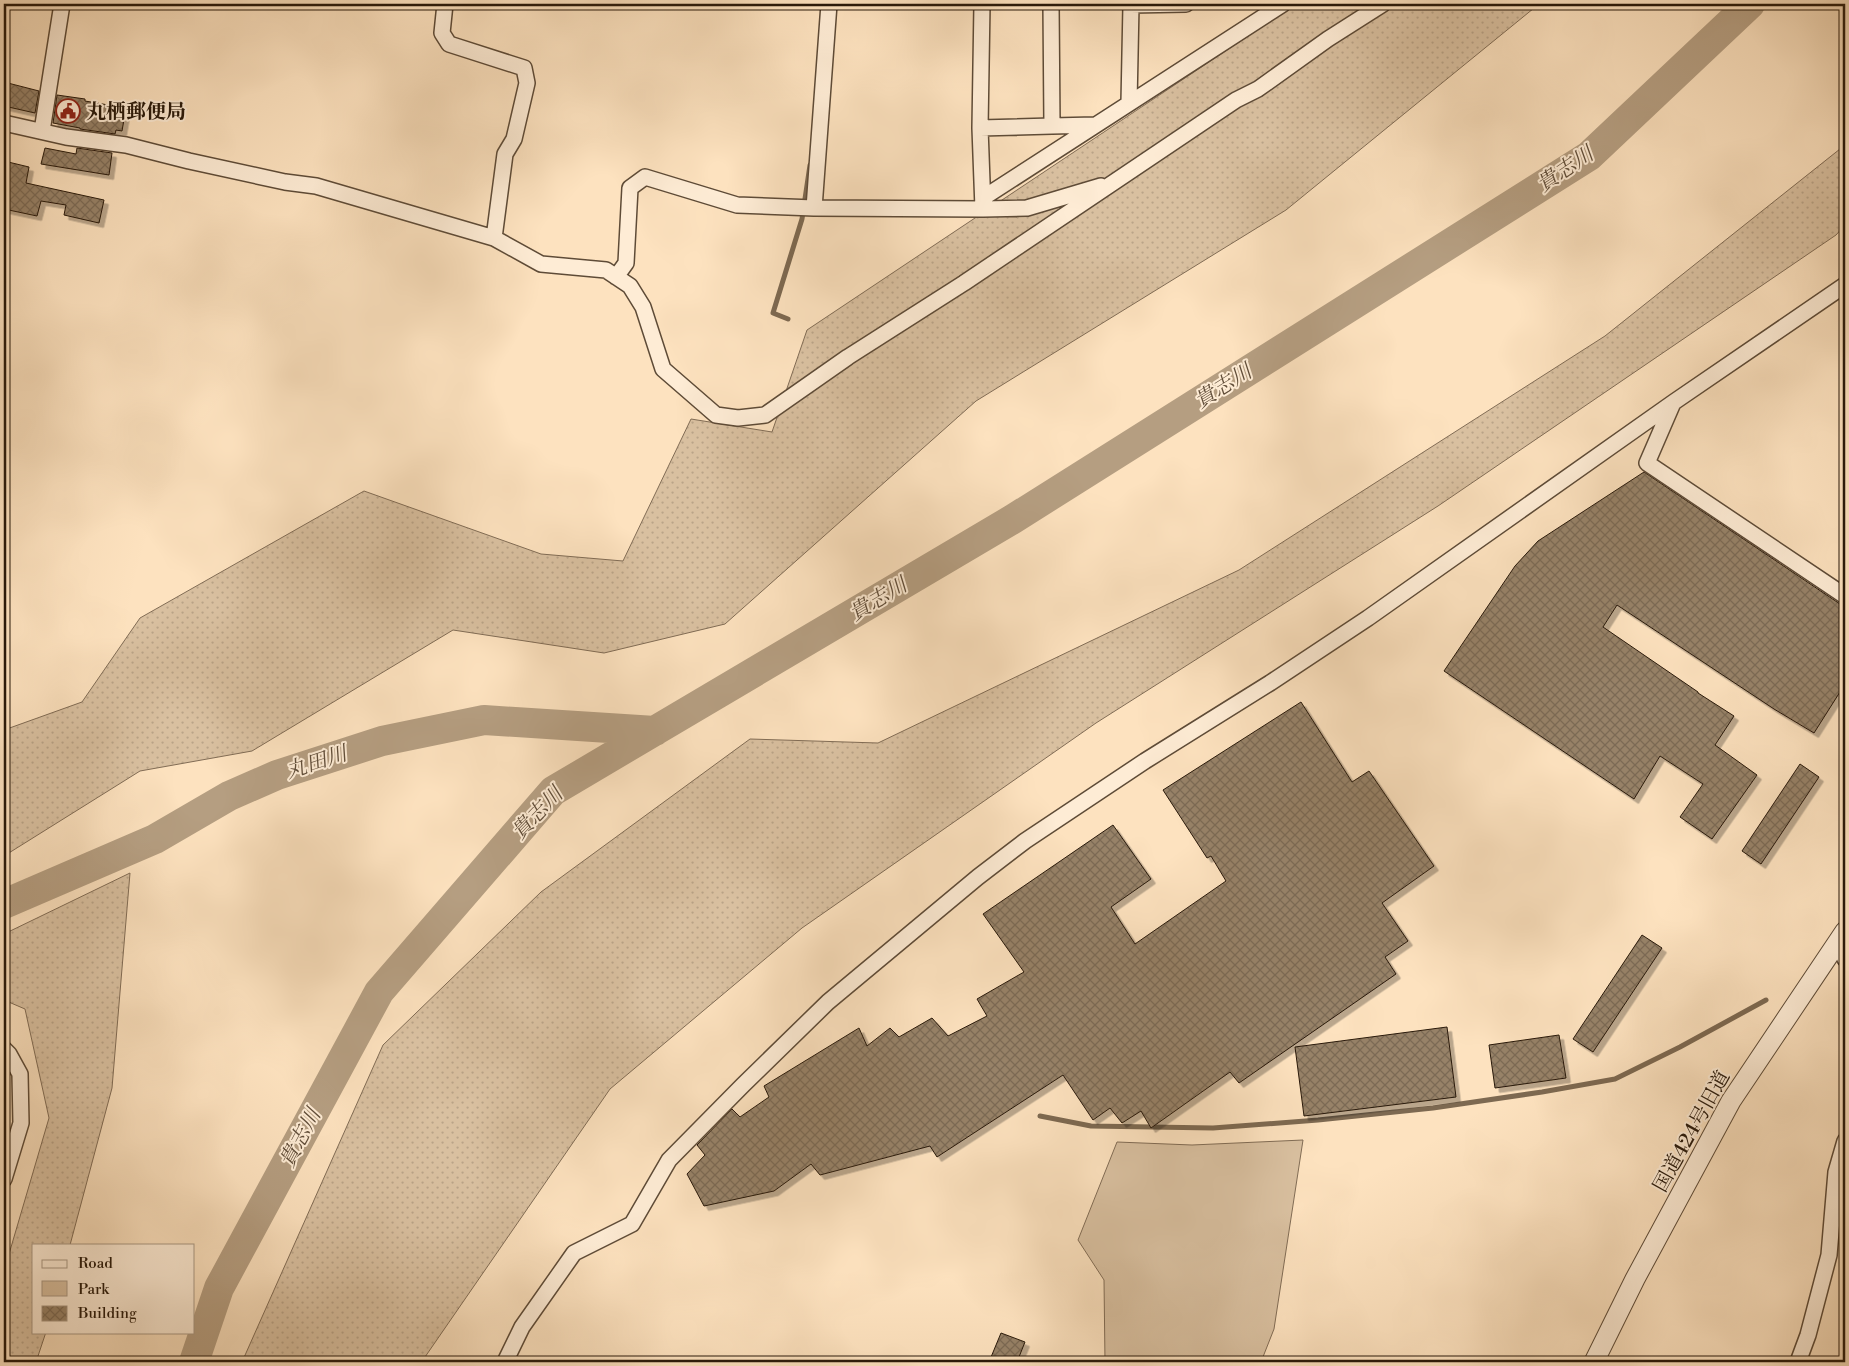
<svg xmlns="http://www.w3.org/2000/svg" width="1849" height="1366" viewBox="0 0 1849 1366" font-family="'Libre Bodoni','Noto Serif JP',serif">
<style>
.grass{fill:url(#grass-dots);stroke:#816c55}
.park{fill:#d9c0a0;stroke:#816c55}
.lines{fill:none;stroke-linecap:round;stroke-linejoin:round}
.stream{stroke:#7d6951;stroke-width:5}
.river{stroke:#b59e81;stroke-width:30}
.building{fill:url(#building-cross-hatch);stroke:#29190a;filter:url(#shadow)}
.minor-casing{stroke:#5e4b37;stroke-width:18}
.tertiary-casing{stroke:#5e4b37;stroke-width:21}
.minor{stroke:#feecd5;stroke-width:15}
.tertiary{stroke:#feecd5;stroke-width:19}
.labels{text-anchor:middle;stroke-width:4;stroke-linejoin:round;paint-order:stroke}
.poi-label{font-size:20px;font-weight:bold;fill:#29190a;stroke:#feecd5;text-anchor:start}
.street-label{font-size:20px;fill:#29190a;stroke:#feecd5}
.water-label{font-size:21px;font-style:italic;fill:#614e3a;stroke:#feecd5}
</style>
<defs>
<pattern id="grass-dots" width="8" height="8" patternUnits="userSpaceOnUse" patternTransform="scale(1.25)"><rect width="8" height="8" fill="#d9c0a0"/><path d="M2 2h.1M6 6h.1" fill="none" stroke="#baa488" stroke-width="1.8" stroke-linecap="round"/></pattern>
<pattern id="building-cross-hatch" width="8" height="8" patternUnits="userSpaceOnUse" patternTransform="scale(1.25)"><rect width="8" height="8" fill="#978268"/><path d="M0 0l8 8M0 8l8-8" fill="none" stroke="#7b6a54"/></pattern>
<filter id="shadow"><feDropShadow dx="4.5" dy="4.5" stdDeviation="0" flood-color="#0004"/></filter>
</defs>
<rect width="100%" height="100%" fill="#fde2bf"/>
<filter id="stains"><feTurbulence type="fractalNoise" baseFrequency=".004" numOctaves="4"/><feColorMatrix values="0 0 0 0 .2 0 0 0 0 .09 0 0 0 0 .02 0 0 0 .5 -.17"/></filter>
<radialGradient id="worn" r=".72"><stop offset=".6" stop-color="#630" stop-opacity="0"/><stop offset="1" stop-color="#630" stop-opacity=".3"/></radialGradient>
<path class="grass" d="M 1296,4 L 1539,4 L 1286,210 L 976,401 L 725,624 L 604,653 L 453,630 L 252,751 L 140,771 L 4,856 L 4,730 L 82,702 L 140,618 L 364,491 L 541,554 L 623,561 L 691,419 L 772,432 L 807,330 Z
M 1845,145 L 1845,225 L 1836,235 L 1438,506 L 1096,723 L 802,928 L 610,1089 L 425,1357 L 423,1362 L 242,1362 L 383,1045 L 541,892 L 750,739 L 878,743 L 1239,570 L 1605,336 Z
M 130,873 L 112,1088 L 70,1245 L 34,1245 L 34,1332 L 46,1332 L 36,1362 L 4,1362 L 4,1271 L 49,1118 L 25,1009 L 4,1000 L 4,934 Z"/>
<path class="park" d="M 1303,1140 L 1274,1329 L 1261,1362 L 1105,1362 L 1104,1280 L 1078,1240 L 1117,1142 L 1192,1145 Z"/>
<g class="lines">
<path class="stream" d="M 788,319 L 773,313 L 802,219 L 810,165
M 1040,1116 L 1091,1126 L 1213,1128 L 1318,1120 L 1433,1108 L 1542,1092 L 1615,1079 L 1680,1047 L 1766,1000
M 197,1354 L 217,1362"/>
<path class="river" d="M 4,904 L 155,839 L 229,796 L 277,775 L 382,741 L 484,720 L 655,731
M 194,1362 L 219,1288 L 379,992 L 553,791 L 1013,519 L 1589,156 L 1750,4"/>
</g>
<path class="building" d="M 4,82 L 39,91 L 35,113 L 4,106 Z
M 57,95 L 85,99 L 85,101 L 126,108 L 122,131 L 116,130 L 115,134 L 80,129 L 80,128 L 53,123 Z
M 45,148 L 76,154 L 77,148 L 112,153 L 109,175 L 41,164 Z
M 4,161 L 29,167 L 26,183 L 104,200 L 99,223 L 64,215 L 66,205 L 41,201 L 37,216 L 4,209 Z
M 1644,472 L 1840,604 L 1845,605 L 1845,684 L 1814,733 L 1774,709 L 1617,605 L 1603,627 L 1698,692 L 1698,693 L 1734,716 L 1715,745 L 1757,775 L 1712,839 L 1680,817 L 1703,784 L 1660,756 L 1634,799 L 1444,671 L 1515,566 L 1538,541 Z
M 1301,702 L 1352,782 L 1369,771 L 1434,866 L 1382,903 L 1408,941 L 1385,957 L 1396,974 L 1239,1083 L 1230,1072 L 1151,1128 L 1141,1111 L 1122,1123 L 1110,1108 L 1093,1120 L 1063,1075 L 937,1157 L 930,1146 L 820,1175 L 811,1164 L 774,1191 L 704,1206 L 687,1174 L 705,1155 L 697,1145 L 732,1109 L 740,1117 L 769,1097 L 764,1086 L 859,1028 L 867,1046 L 890,1028 L 899,1037 L 932,1018 L 948,1036 L 987,1016 L 977,999 L 1024,972 L 983,914 L 1113,825 L 1151,879 L 1111,907 L 1135,944 L 1226,881 L 1211,856 L 1207,858 L 1163,790 Z
M 1800,764 L 1819,777 L 1761,864 L 1742,851 Z
M 1642,935 L 1662,948 L 1593,1052 L 1573,1039 Z
M 1447,1027 L 1456,1097 L 1304,1116 L 1295,1047 Z
M 1559,1035 L 1566,1078 L 1495,1088 L 1489,1045 Z
M 1001,1333 L 1025,1342 L 1017,1362 L 989,1362 Z"/>
<g class="lines">
<g class="minor-casing">
<path id="minor" d="M 445,4 L 442,33 L 449,44 L 524,68 L 527,83 L 514,139 L 505,154 L 494,238
M 1129,103 L 1131,5 L 1186,4
M 4,123 L 66,137 L 126,145 L 189,161 L 285,182 L 316,186 L 494,238 L 541,264 L 606,270 L 630,286 L 643,307 L 663,369 L 716,415 L 738,418 L 765,415 L 848,357 L 964,283 L 1236,100 L 1258,89 L 1328,39 L 1383,4
M 1052,126 L 1095,125
M 980,128 L 1052,126 L 1051,4
M 42,131 L 62,4
M 983,198 L 1283,4
M 814,208 L 829,4
M 983,209 L 1027,208 L 1101,186
M 616,277 L 626,263 L 630,188 L 645,177 L 737,205 L 814,208 L 983,209 L 980,128 L 982,4
M 1673,403 L 1647,463 L 1845,596
M 1838,942 L 1845,959
M 4,1049 L 9,1054 L 20,1074 L 21,1123 L 4,1179
M 505,1362 L 522,1327 L 574,1253 L 632,1224 L 669,1160 L 743,1085 L 828,1002 L 978,877 L 1025,841 L 1145,761 L 1270,683 L 1368,618 L 1674,402 L 1845,285
M 1798,1362 L 1808,1335 L 1829,1255 L 1836,1172 L 1845,1141"/>
</g>
<g class="tertiary-casing">
<path id="tertiary" d="M 1594,1362 L 1635,1279 L 1731,1101 L 1845,931"/>
</g>
<use href="#minor" class="minor"/>
<use href="#tertiary" class="tertiary"/>
</g>
<defs>
<g id="civic-ring" transform="scale(1.25)"><circle r="9.5" fill="#feecd5" stroke="#8f2418" stroke-width="1.5"/><path d="M-.6-6.5H3V-4.5H.6V-3L4-1V1h2V6H-6V1h2V-1L-.6-3ZM-1.2 2.5V6h2.4V2.5Z" fill="#8f2418"/></g>
</defs>
<g fill-rule="evenodd">
<use href="#civic-ring" x="68" y="111"/>
</g>
<g class="labels">
<g class="poi-label">
<text x="86" y="118">丸栖郵便局</text>
</g>
<g class="street-label">
<text transform="translate(1691 1131) rotate(-61)" y="7">国道424号旧道</text>
</g>
<g class="water-label">
<text transform="translate(1565 169) rotate(-34)" y="7">貴志川</text>
<text transform="translate(1223 386) rotate(-32)" y="7">貴志川</text>
<text transform="translate(878 599) rotate(-31)" y="7">貴志川</text>
<text transform="translate(316 762) rotate(-18)" y="7">丸田川</text>
<text transform="translate(537 813) rotate(-46)" y="7">貴志川</text>
<text transform="translate(300 1138) rotate(-62)" y="7">貴志川</text>
</g>
</g>
<rect width="1849" height="1366" fill="none" stroke="#fde2bf" stroke-width="20"/>
<rect x="5" y="5" width="1839" height="1356" fill="none" stroke="#29190a" stroke-width="2.5"/>
<rect x="10" y="10" width="1829" height="1346" fill="none" stroke="#29190a"/>
<rect x="32" y="1244" width="162" height="90" fill="#feecd5" stroke="#a99884"/>
<rect x="42" y="1260" width="25" height="8" fill="#feecd5" stroke="#a99884"/>
<text x="78" y="1268" font-size="15" fill="#29190a">Road</text>
<rect x="42" y="1281" width="25" height="15" fill="#d9c0a0" stroke="#a99884"/>
<text x="78" y="1294" font-size="15" fill="#29190a">Park</text>
<rect x="42" y="1306" width="25" height="15" fill="url(#building-cross-hatch)" stroke="#a99884"/>
<text x="78" y="1318" font-size="15" fill="#29190a">Building</text>
<rect width="100%" height="100%" filter="url(#stains)"/>
<rect width="100%" height="100%" fill="url(#worn)"/>
</svg>
